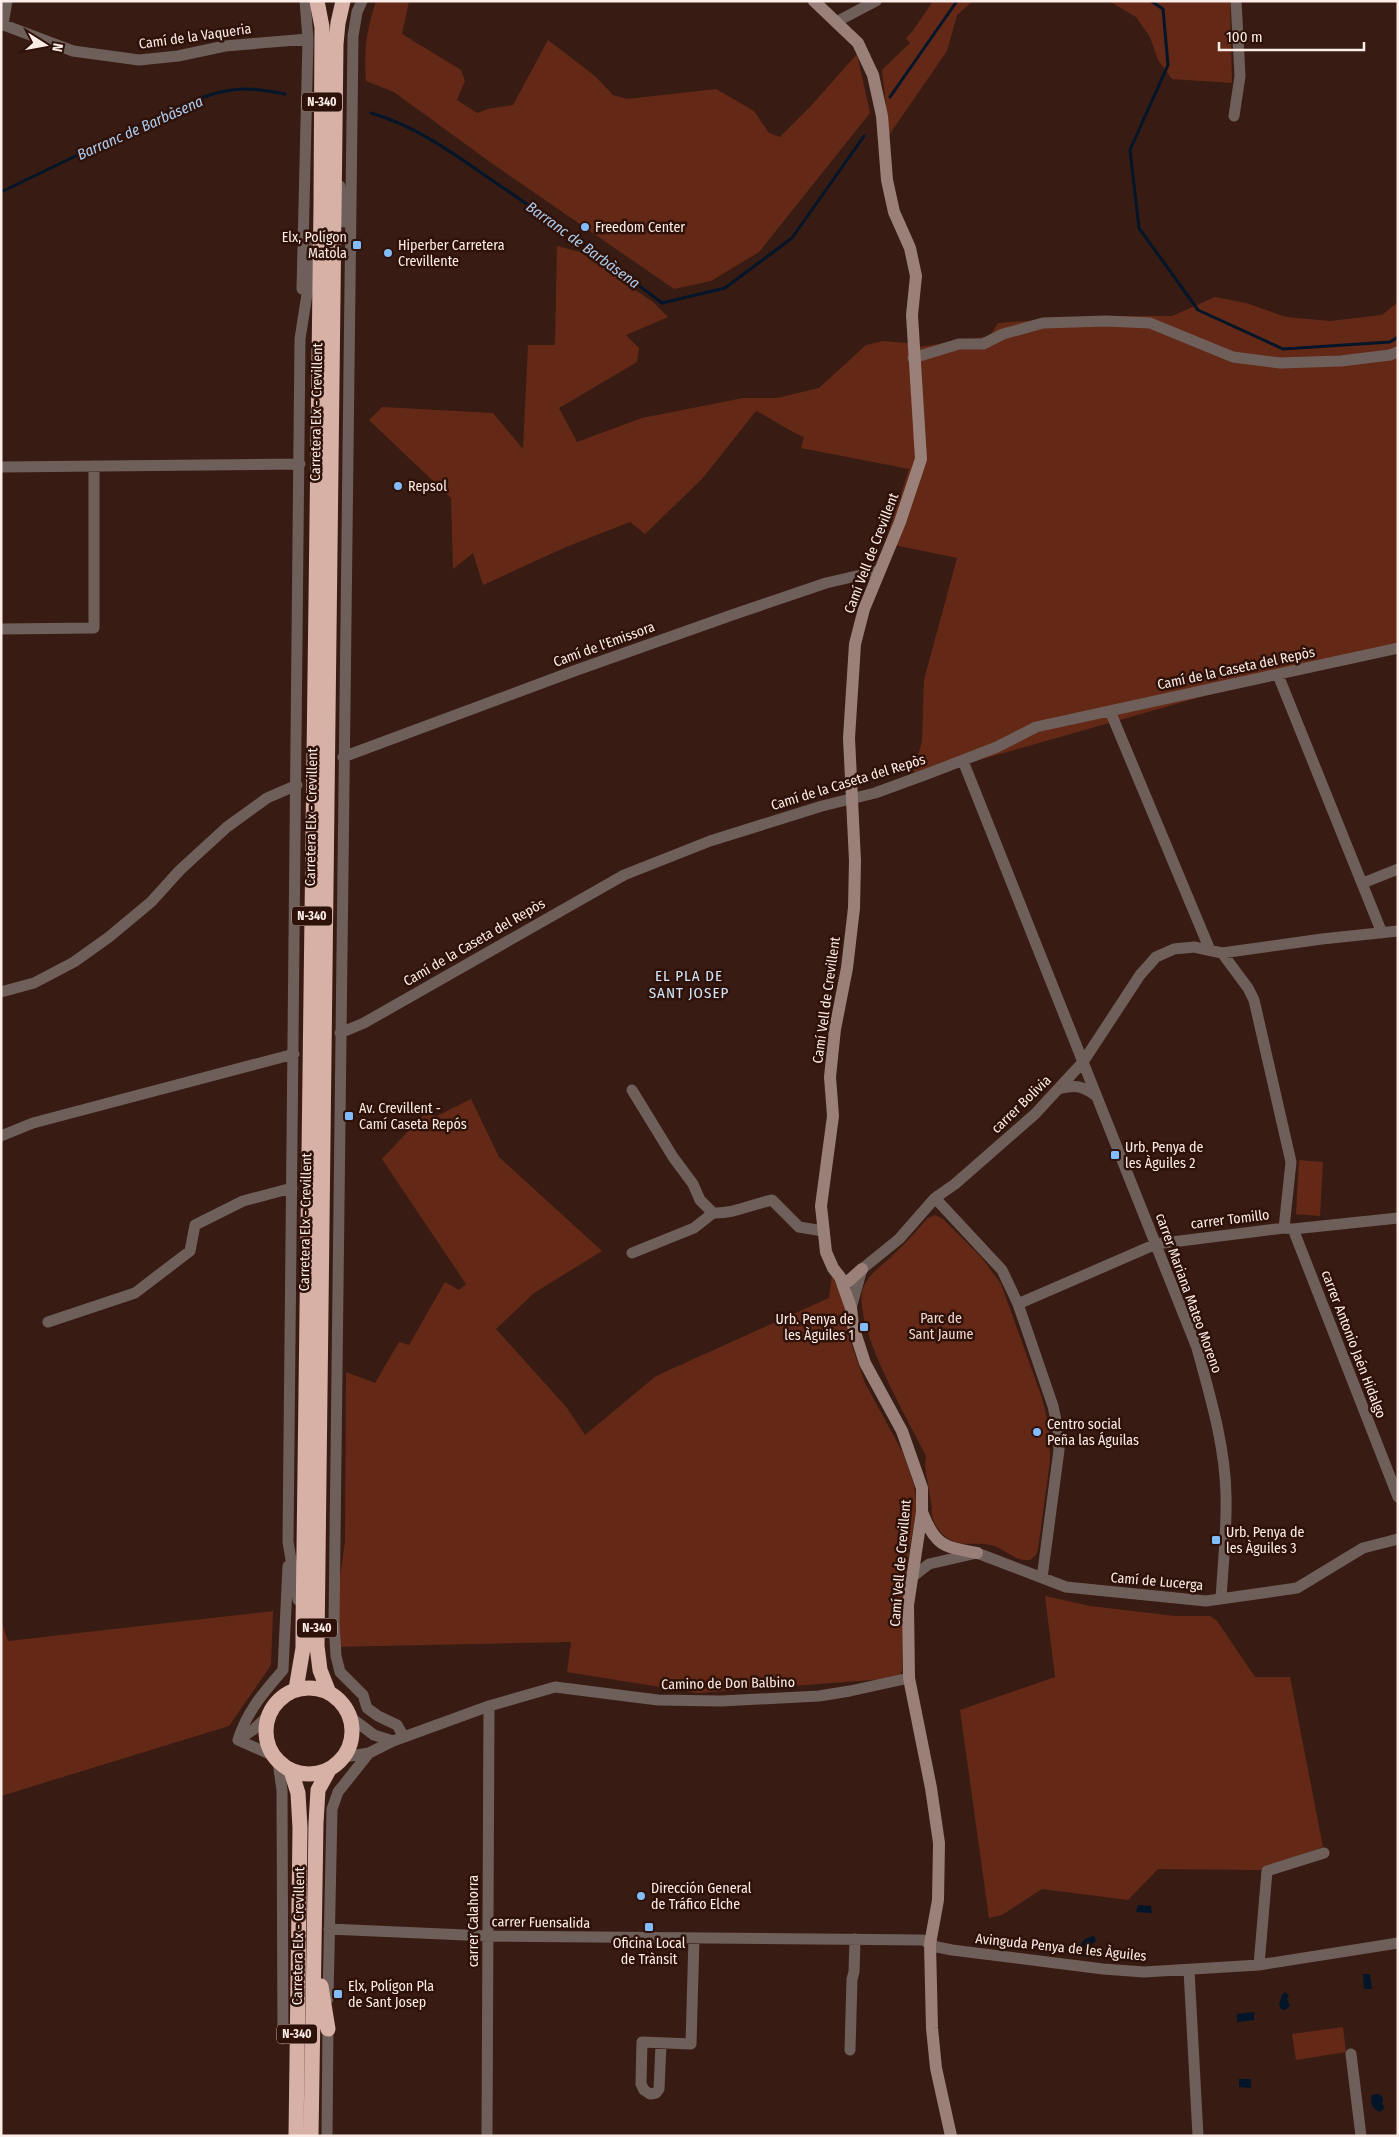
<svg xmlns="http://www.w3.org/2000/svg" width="1399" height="2137" viewBox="0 0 1399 2137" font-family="'Fira Sans Condensed',sans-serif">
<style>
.green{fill:#642916}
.water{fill:#031528}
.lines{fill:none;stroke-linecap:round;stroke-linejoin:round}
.stream{stroke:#031528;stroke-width:3}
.street{stroke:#6f5f5a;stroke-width:11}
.secondary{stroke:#998079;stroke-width:12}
.highway{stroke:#d7b1a5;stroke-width:15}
.poi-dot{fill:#82bcfa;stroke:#2e1209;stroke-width:2}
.labels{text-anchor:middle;stroke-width:5;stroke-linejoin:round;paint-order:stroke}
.shield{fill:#2e1209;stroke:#bfaba5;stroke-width:1}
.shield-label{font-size:12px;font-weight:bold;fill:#fdede8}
.street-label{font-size:14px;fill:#fdede8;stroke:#2e1209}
.poi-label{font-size:14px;fill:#fdede8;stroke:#2e1209;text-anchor:start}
.park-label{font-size:14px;fill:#f1d9d1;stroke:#2e1209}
.water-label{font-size:15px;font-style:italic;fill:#aeccee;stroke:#2e1209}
.neighbourhood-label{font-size:15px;letter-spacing:1px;fill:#d1e6fe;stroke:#2e1209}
</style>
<rect width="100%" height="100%" fill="#381c13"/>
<path class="green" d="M 376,1 L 409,1 L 402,34 L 461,70 L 465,81 L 457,100 L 477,113 L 488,109 L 513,105 L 548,40 L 595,76 L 613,95 L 627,99 L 716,89 L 754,111 L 769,133 L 780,137 L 810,107 L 857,54 L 870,113 L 759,252 L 711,281 L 674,289 L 490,162 L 394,92 L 366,81 C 364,49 366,32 376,1 Z
M 933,1 L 973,1 L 957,15 L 947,51 L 889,135 L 882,70 L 910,43 L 906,38 L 912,32 Z
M 1109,1 L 1230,1 L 1232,83 L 1172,79 L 1158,60 L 1150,37 L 1136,17 Z
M 557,246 L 580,252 L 653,302 L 668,317 L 626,335 L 639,348 L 637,362 L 559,408 L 577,442 L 642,418 L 743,398 L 777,398 L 819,388 L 866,345 L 883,341 L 907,343 L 919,347 L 990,336 L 998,323 L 1093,316 L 1172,316 L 1215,297 L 1246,303 L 1286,317 L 1330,321 L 1382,315 L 1398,302 L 1398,648 L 1278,675 L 912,779 L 922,741 L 924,680 L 957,558 L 885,543 L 909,469 L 801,448 L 804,437 C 787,430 773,419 756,411 L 702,479 L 645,534 L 630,522 L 566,547 L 483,585 L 473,553 L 453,569 L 451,498 L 369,420 L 382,407 L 493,413 L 523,449 L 528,345 L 555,345 Z
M 471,1099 L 499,1157 L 602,1251 L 534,1293 L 496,1329 L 567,1408 L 585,1435 L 656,1376 L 829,1298 L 832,1275 L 845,1305 L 851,1343 L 865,1383 L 903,1453 L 914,1485 L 917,1508 L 909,1551 L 903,1605 L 902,1671 L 898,1678 L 697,1693 L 567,1672 L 571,1642 L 330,1647 L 345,1542 L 346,1372 L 375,1383 L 399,1342 L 409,1345 L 445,1282 L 459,1290 L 466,1284 L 382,1159 L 429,1109 L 435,1117 Z
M 1299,1160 L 1323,1162 L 1320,1216 L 1296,1214 Z
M 935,1215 L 943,1219 L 982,1258 L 1001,1284 L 1042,1398 L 1049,1427 L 1050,1461 L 1038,1549 L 1036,1555 L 1030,1560 C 1016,1561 1009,1553 999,1548 C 977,1537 957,1554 938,1529 C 933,1522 931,1516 932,1508 L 925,1466 L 926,1456 C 910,1422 846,1316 865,1284 C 872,1271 884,1264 894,1254 C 906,1243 917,1230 928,1218 Z
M 1045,1596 L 1090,1606 L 1175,1616 L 1210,1616 L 1217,1621 L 1255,1677 L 1290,1677 L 1323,1847 L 1260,1870 L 1158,1869 L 1128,1900 L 1042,1889 L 1002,1915 L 989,1918 L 960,1710 L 1055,1677 Z
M 273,1611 L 271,1665 L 229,1726 L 1,1796 L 1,1620 L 8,1641 Z
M 1343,2027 L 1346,2052 L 1296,2060 L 1292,2034 Z"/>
<path class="water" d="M 1138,1905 L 1151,1906 L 1152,1913 L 1136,1912 Z
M 1094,1936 L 1096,1941 L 1092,1944 L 1092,1952 L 1083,1957 L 1079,1950 C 1081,1941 1085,1938 1094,1936 Z
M 1363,1974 L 1370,1974 L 1372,1989 L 1364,1989 Z
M 1285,1992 L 1289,1995 L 1287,1999 L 1290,2006 L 1285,2010 L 1281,2009 L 1279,2005 L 1282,1995 Z
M 1254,2012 L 1254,2020 L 1237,2022 L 1237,2014 Z
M 1239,2079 L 1251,2079 L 1251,2088 L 1239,2087 Z
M 1377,2094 L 1381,2095 L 1383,2099 L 1382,2104 L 1385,2107 L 1380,2112 C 1373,2109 1369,2103 1372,2095 Z"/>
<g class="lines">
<path class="stream" d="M 1151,1 L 1163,9 L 1168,65 L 1130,150 L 1139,228 L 1198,310 L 1283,349 L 1390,342 L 1398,337
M 890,97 L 957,1
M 371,113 C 417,126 457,156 496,183 C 553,221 608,262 662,303 L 725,288 L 792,238 L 864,136
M 1,192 L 169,111 C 192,101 217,90 242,89 C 256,88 272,92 285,94"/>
<path class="street" d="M 362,1 L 357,12 L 353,36 L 334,1622 L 336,1656 L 340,1672 L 363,1695 L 367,1708 L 378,1716 L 397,1725 L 404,1737
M 836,22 L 876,1
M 1,24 L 73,51 L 139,60 L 178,56 L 225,46 L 308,39
M 3,24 L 7,1
M 1234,116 L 1240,76 L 1236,1
M 340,186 L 344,222
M 302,289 L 308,39 L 305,1
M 913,358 L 959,344 L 983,344 L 1003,334 L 1043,323 L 1106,321 L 1150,323 L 1233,357 L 1280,363 L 1341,361 L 1390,355 L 1398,352
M 1,467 L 300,464
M 1,629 L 94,628 L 94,466
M 1278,675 L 1382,933
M 1110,711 L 1210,950
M 343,757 L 574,671 L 732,615 L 826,583 L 878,571
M 963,761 L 1197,1348 C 1210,1396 1225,1445 1226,1495 C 1227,1529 1223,1564 1221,1599
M 1363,883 L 1398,869
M 1222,953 L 1248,988 L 1254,1000 L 1291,1162 L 1284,1228
M 1,992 L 34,983 L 74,962 L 109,937 L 151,902 L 180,870 L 227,827 L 267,798 L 297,785
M 340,1033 L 364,1023 L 624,875 L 710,841 L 822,806 L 875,793 L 927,774 L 997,747 L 1036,727 L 1398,648
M 1058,1089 C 1075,1085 1081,1085 1095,1095
M 632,1090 L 673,1157 L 693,1184 L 700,1200 L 713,1213 C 734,1214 752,1204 772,1200 L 799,1227 L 823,1231
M 1,1136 L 33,1123 L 294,1054
M 935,1198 L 1002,1270 L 1018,1304 L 1053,1406 L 1058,1430 L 1059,1450 L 1042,1578
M 1293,1229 L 1398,1497
M 632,1253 L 694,1228 L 713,1213
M 1018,1304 L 1156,1244 L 1284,1228 L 1293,1229 L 1398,1218
M 851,1308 L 862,1269 L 899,1239 L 935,1198 L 955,1184 L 1035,1114 L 1083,1062 L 1140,975 L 1156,957 L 1174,949 L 1194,947 L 1222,953 L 1322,939 L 1398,931
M 48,1322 L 135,1293 L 190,1251 L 195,1225 L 243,1201 L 292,1188
M 911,1578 L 929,1564 L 977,1553 L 1066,1587 L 1206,1601 L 1297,1588 L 1363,1548 L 1398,1539
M 298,1600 L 288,1542 L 300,339 L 315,243
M 350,1717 L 374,1735 L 393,1741
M 238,1740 C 247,1711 264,1692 283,1670 L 288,1566
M 238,1740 L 253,1730 L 268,1716
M 238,1740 L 272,1755
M 344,1757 L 369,1753 L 393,1741 L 489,1706 L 555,1687 L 658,1700 L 721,1701 L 819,1696 L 850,1691 L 909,1678
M 278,1762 L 282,1790 L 283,2039
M 329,1929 L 488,1936 L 923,1940 L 937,1947 L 952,1950 L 1103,1969 L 1144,1972 L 1259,1965 L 1398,1943
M 1259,1965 L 1267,1871 L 1324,1853
M 1189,1970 L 1198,2136
M 328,1999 L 332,1809 L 338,1792 L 369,1753
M 661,2044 L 659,2089 L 656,2093 L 650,2094 L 644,2090 L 641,2084 L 642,2042 L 691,2044 L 694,1938
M 850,2050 L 852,1979 L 854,1972 L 855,1939
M 1351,2054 L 1361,2136
M 327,2136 L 328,2023
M 487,2136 L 489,1706"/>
<path class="secondary" d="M 814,1 L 858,43 L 873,75 L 882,116 L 887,180 L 894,212 L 910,248 L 916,276 L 912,315 L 921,459 L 900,522 L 864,609 L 855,644 L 849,738 L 855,861 L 854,908 L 847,968 L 835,1029 L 830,1077 L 833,1116 L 821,1206 L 826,1252 L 833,1268 L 840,1277 L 851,1308 L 853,1326 L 865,1363 L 902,1431 L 922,1488 L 922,1512 L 908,1605 L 909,1678 L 931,1788 L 939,1843 L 938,1900 L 930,1944 L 932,2028 L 936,2068 L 951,2136
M 843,1286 L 862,1269
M 922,1512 C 935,1546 944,1547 977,1553"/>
<path class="highway" d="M266 1731a43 43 0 1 1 86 0a43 43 0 1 1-86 0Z
M 296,1689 L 303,1648 L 303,1628 L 321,204 L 322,27 L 317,1
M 329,1693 L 320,1670 L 317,1646 L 336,44 L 338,23 L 343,1
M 291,1771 L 298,1793 L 300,1828 L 296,2136
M 321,1986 L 328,2029
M 311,2136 L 316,1823 L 318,1790 L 329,1770"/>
</g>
<g class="poi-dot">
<circle cx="585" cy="227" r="5"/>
<rect x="352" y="240" width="10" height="10" rx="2.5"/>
<circle cx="388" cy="253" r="5"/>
<circle cx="398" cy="486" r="5"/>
<rect x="344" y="1111" width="10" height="10" rx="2.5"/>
<rect x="1110" y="1150" width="10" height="10" rx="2.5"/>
<rect x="859" y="1322" width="10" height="10" rx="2.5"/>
<circle cx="1037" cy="1432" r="5"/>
<rect x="1211" y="1535" width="10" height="10" rx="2.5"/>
<circle cx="641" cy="1896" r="5"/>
<rect x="644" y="1922" width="10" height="10" rx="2.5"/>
<rect x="333" y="1989" width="10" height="10" rx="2.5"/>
</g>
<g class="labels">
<g class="shield">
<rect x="302" y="92.5" width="40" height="19" rx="4"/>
<rect x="292" y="906.5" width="40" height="19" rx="4"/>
<rect x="297" y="1618.5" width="40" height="19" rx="4"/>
<rect x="277" y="2024.5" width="40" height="19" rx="4"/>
</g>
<g class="shield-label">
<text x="322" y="106">N-340</text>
<text x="312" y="920">N-340</text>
<text x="317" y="1632">N-340</text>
<text x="297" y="2038">N-340</text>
</g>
<g class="street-label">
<text transform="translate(195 36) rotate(-8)" y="5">Camí de la Vaqueria</text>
<text transform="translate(316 412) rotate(-89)" y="5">Carretera Elx - Crevillent</text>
<text transform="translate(871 553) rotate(-69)" y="5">Camí Vell de Crevillent</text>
<text transform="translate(604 644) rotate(-20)" y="5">Camí de l'Emissora</text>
<text transform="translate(1236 668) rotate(-12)" y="5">Camí de la Caseta del Repòs</text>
<text transform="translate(848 782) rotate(-17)" y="5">Camí de la Caseta del Repòs</text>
<text transform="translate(311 817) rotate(-89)" y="5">Carretera Elx - Crevillent</text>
<text transform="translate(474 942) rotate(-30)" y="5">Camí de la Caseta del Repòs</text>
<text transform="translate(826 1000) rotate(-82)" y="5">Camí Vell de Crevillent</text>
<text transform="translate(1021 1104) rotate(-44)" y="5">carrer Bolivia</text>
<text transform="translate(1230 1219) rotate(-7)" y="5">carrer Tomillo</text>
<text transform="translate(305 1222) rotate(-89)" y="5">Carretera Elx - Crevillent</text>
<text transform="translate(1189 1293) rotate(70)" y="5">carrer Mariana Mateo Moreno</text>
<text transform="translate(1354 1344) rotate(69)" y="5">carrer Antonio Jaén Hidalgo</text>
<text transform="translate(900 1563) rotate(-85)" y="5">Camí Vell de Crevillent</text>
<text transform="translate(1157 1581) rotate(5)" y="5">Camí de Lucerga</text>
<text transform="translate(728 1683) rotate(-1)" y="5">Camino de Don Balbino</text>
<text transform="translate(473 1921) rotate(-90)" y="5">carrer Calahorra</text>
<text transform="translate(541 1922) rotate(1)" y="5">carrer Fuensalida</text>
<text transform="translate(298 1936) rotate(-89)" y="5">Carretera Elx - Crevillent</text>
<text transform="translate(1061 1947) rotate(6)" y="5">Avinguda Penya de les Àguiles</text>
</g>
<g class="poi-label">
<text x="595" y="232">Freedom Center</text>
<text x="347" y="242" text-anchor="end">Elx, Polígon<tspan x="347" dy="16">Matola</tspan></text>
<text x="398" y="250">Hiperber Carretera<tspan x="398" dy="16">Crevillente</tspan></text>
<text x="408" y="491">Repsol</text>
<text x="359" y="1113">Av. Crevillent -<tspan x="359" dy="16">Camí Caseta Repós</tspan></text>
<text x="1125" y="1152">Urb. Penya de<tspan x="1125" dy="16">les Àguiles 2</tspan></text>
<text x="854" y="1324" text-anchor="end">Urb. Penya de<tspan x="854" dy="16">les Àguiles 1</tspan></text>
<text x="1047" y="1429">Centro social<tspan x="1047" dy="16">Peña las Águilas</tspan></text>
<text x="1226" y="1537">Urb. Penya de<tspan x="1226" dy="16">les Àguiles 3</tspan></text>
<text x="651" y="1893">Dirección General<tspan x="651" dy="16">de Tráfico Elche</tspan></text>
<text x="649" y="1948" text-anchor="middle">Oficina Local<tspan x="649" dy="16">de Trànsit</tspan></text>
<text x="348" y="1991">Elx, Polígon Pla<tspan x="348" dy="16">de Sant Josep</tspan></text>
</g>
<g class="park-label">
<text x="941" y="1323">Parc de<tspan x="941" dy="16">Sant Jaume</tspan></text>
</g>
<g class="water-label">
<text transform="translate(140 128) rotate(-24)" y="5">Barranc de Barbàsena</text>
<text transform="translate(583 245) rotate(36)" y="5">Barranc de Barbàsena</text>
</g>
<g class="neighbourhood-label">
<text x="689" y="981">EL PLA DE<tspan x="689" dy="17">SANT JOSEP</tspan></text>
</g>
</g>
<rect width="1399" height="2137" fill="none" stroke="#fdede8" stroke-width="5"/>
<g transform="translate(45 45) rotate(101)" stroke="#2e1209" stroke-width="4" paint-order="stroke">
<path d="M0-4L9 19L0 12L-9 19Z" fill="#fdede8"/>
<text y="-8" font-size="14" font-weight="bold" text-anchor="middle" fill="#fdede8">N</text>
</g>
<path d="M1219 42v8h145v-8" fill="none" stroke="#fdede8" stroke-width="2.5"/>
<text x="1226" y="42" font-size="15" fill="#fdede8" stroke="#2e1209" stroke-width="4" paint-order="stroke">100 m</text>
</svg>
